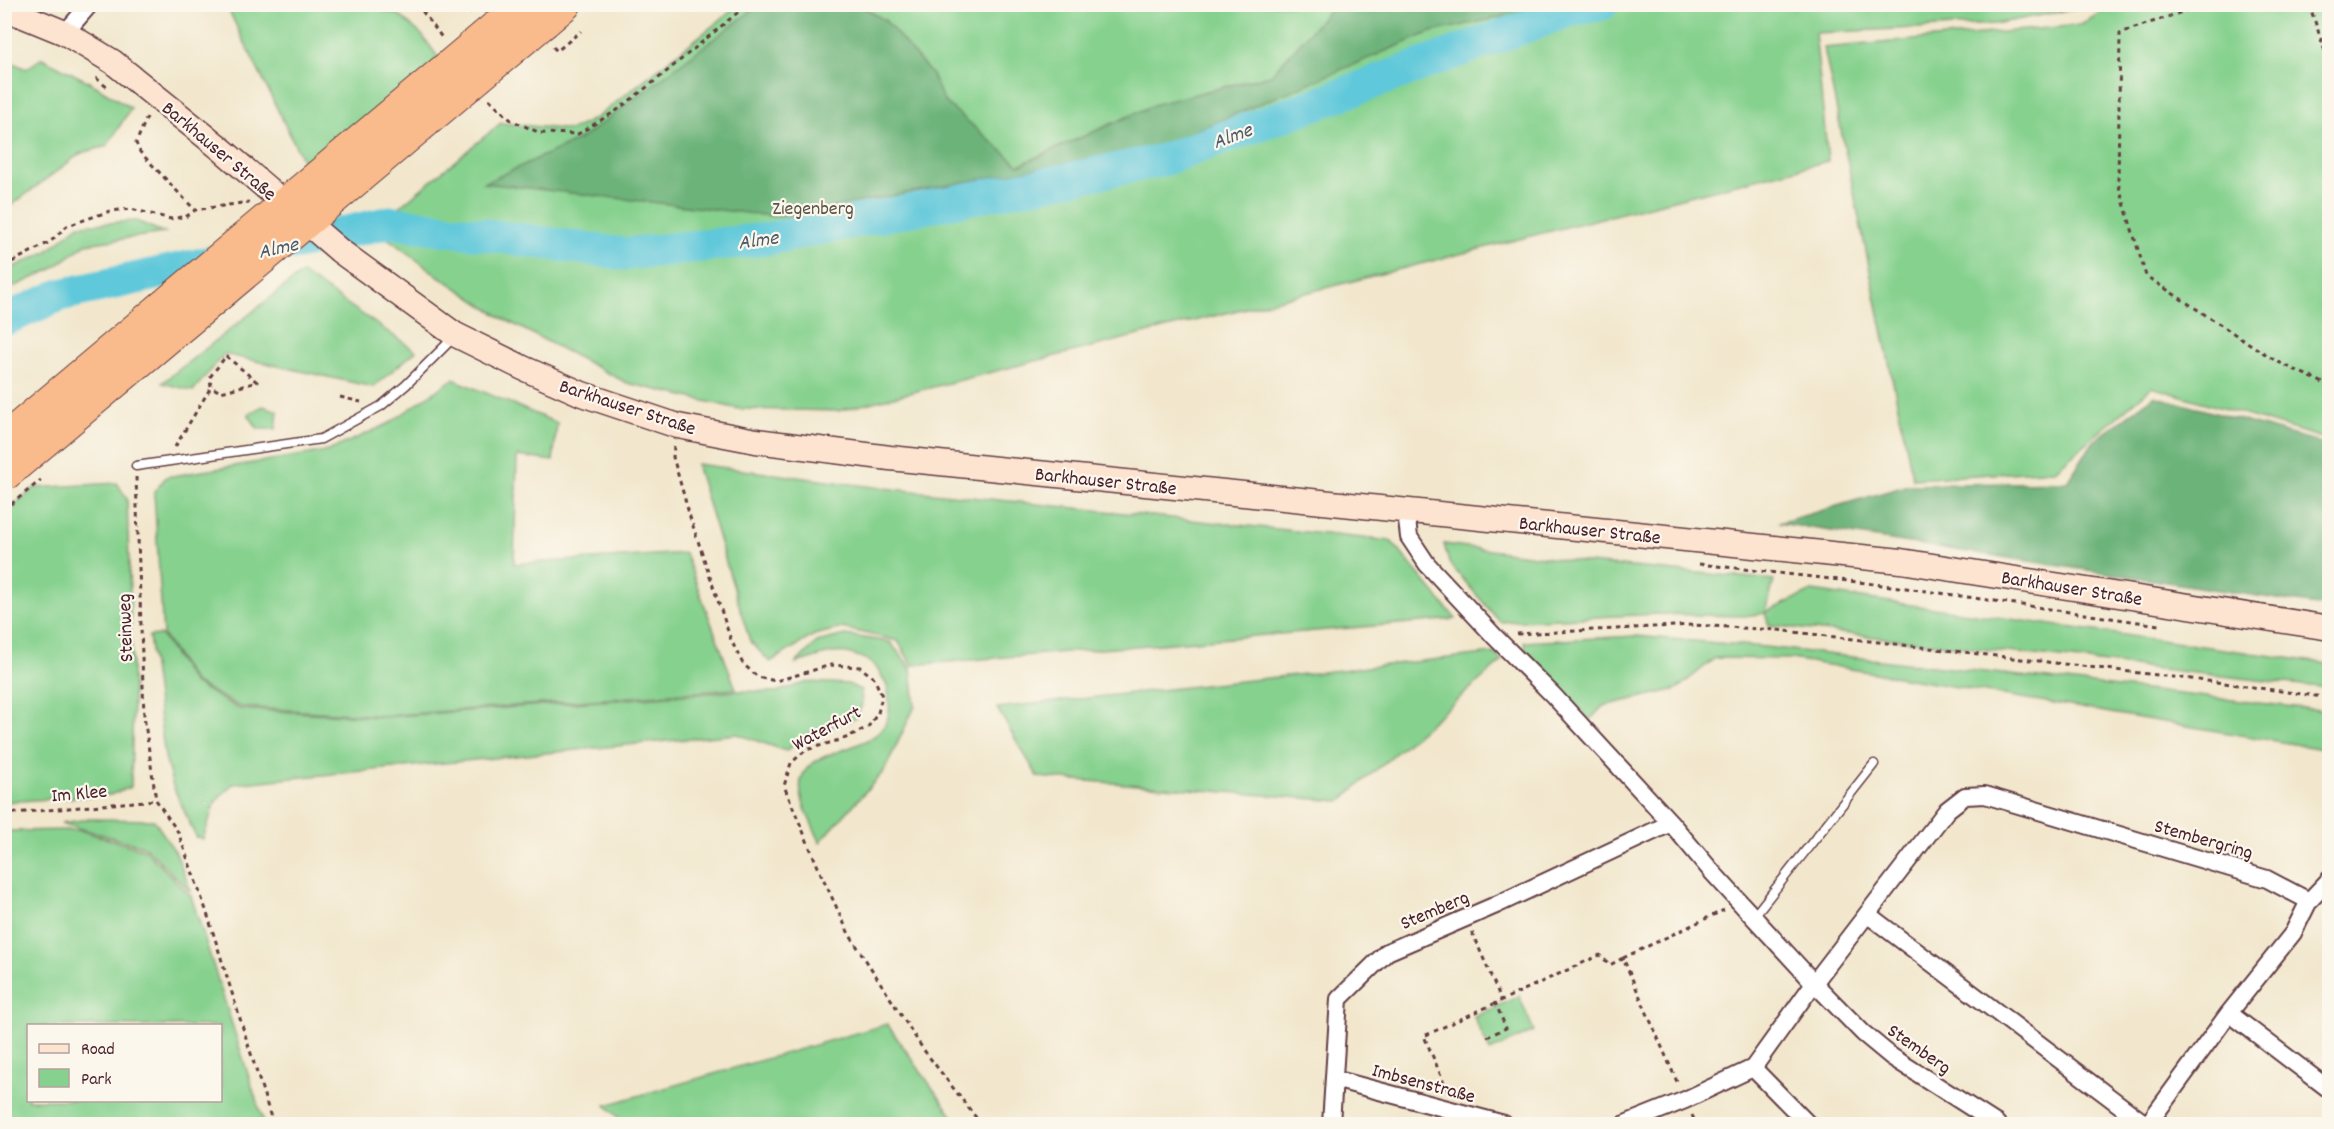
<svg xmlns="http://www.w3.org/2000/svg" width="2334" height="1129" viewBox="0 0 2334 1129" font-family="Dekko,sans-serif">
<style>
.green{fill:#86d18e;stroke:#68785c;stroke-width:1.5;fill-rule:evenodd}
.forest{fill:#6cb379;stroke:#5b6952;stroke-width:1.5}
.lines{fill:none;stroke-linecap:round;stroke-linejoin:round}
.river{stroke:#5fc8da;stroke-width:33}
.lane-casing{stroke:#633d43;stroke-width:11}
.street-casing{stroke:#633d43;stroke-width:20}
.secondary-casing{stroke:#633d43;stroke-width:27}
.highway-casing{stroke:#633d43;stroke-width:34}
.path{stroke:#633d43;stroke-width:3;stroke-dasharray:4.5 4.5;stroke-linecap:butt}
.lane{stroke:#fff;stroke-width:8}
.street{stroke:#fff;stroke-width:16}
.secondary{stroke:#fde4d1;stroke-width:24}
.highway{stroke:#fabb8c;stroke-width:32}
.secondary-bridge-casing{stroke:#633d43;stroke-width:27;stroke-linecap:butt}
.highway-bridge-casing{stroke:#633d43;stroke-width:34;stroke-linecap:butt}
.secondary-bridge{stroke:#fde4d1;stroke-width:24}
.highway-bridge{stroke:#fabb8c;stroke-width:32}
.labels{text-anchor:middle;stroke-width:4.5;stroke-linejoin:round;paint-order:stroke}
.street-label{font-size:20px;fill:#4a1f2b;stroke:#fbf7ec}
.park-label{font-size:20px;fill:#5c5449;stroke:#fbf7ec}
.water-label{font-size:21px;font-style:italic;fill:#515a68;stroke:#fbf7ec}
</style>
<rect width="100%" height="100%" fill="#fbf7ec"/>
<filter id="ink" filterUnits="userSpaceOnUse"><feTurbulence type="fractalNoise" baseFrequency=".0167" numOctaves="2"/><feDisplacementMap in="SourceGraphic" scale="12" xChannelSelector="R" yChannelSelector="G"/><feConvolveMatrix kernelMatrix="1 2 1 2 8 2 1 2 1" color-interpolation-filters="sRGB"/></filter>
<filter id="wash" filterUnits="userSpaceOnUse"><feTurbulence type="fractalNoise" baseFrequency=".008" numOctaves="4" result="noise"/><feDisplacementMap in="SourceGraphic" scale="24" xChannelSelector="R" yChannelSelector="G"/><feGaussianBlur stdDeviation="1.35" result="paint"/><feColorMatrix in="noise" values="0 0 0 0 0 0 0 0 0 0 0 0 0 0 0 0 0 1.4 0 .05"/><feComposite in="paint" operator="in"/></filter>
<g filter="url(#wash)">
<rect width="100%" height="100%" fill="#f2e7cd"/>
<path class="green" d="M 361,4 L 399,15 L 422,35 L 469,100 L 307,169 L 229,11 L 262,5 Z
M 2113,4 L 2329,5 L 2329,440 L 2152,387 L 2055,470 L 1913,479 L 1824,48 L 2081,25 Z
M 739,5 L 2095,5 L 1995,24 L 1815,33 L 1828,161 L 838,411 L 739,409 L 627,383 L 502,318 L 437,275 L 374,228 L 501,123 L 571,130 L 596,118 Z
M 42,58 L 91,83 L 131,108 L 107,146 L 81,153 L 5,210 L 5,59 L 26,69 Z
M 136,221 L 165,233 L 86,244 L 52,269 L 5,291 L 5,271 L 46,252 L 79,225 Z
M 302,273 L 416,351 L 373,387 L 224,354 L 193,391 L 162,383 Z
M 453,379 L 557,423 L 553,461 L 517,456 L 514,564 L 685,553 L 736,689 L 383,716 L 240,707 L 194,682 L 163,635 L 154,492 L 166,477 L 328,451 L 388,424 Z
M 263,406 L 278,411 L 276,429 L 258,429 L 248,414 Z
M 696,464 L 874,487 L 1391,541 L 1456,619 L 912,665 L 898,641 L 842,628 L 814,635 L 770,662 L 750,641 Z
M 117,483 L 127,499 L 133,699 L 131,787 L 110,795 L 5,802 L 5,513 L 34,488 Z
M 1444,544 L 1588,563 L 1774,580 L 1766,612 L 1812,591 L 2329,664 L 2329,688 L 1769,625 L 1765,613 L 1744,616 L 1655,614 L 1500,622 L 1449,563 Z
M 161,635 L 193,683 L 239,709 L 383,717 L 737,691 L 776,692 L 808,682 L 848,684 L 861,690 L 862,705 L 856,718 L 805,736 L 786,751 L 737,734 L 233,784 L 215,802 L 203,839 L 196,837 L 173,786 L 165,757 L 149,636 Z
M 845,635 L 890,642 L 911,668 L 915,706 L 884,771 L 820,842 C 813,824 795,797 802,777 C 815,741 894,757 889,702 C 889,696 889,689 886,684 C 876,665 874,661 854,655 C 835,648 815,658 796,663 L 817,642 Z
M 1635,636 L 1765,647 L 2329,711 L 2329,750 L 1792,659 L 1715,658 L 1677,689 L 1603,706 L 1590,720 L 1527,655 L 1524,642 Z
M 1494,653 L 1502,661 L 1340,801 L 1038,777 L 997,708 Z
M 89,819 L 154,820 L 176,853 L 191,892 L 145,847 L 61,823 Z
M 79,830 L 145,850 L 191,896 L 264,1124 L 5,1124 L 5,831 ZM 28,1026 L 220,1026 L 220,1100 L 28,1100 Z
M 1519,996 L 1534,1031 L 1490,1051 L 1474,1017 Z
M 887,1024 L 958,1124 L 625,1124 L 606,1105 Z"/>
<path class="forest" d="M 759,5 L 859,5 L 885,20 L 932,75 L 944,101 L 1019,165 L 1156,104 L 1271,75 L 1334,5 L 1558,5 L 1431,32 L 1162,145 L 781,217 L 484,183 L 582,138 Z
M 2154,396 L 2329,445 L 2329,607 L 1779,523 L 1909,485 L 2067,482 L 2094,441 Z"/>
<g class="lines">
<path class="river" d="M 294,244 L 390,222 L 625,254 L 767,239 L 1163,160 L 1571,10 L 1602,4
M 4,320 L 60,295 L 229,258"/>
</g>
</g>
<g filter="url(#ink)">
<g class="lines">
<g class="lane-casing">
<path id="lane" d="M 136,466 L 321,439 L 381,406 L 406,385 L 446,345 L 453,336
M 1754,916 L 1874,764"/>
</g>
<g class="street-casing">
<path id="street" d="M 65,33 L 90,4
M 1406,511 L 1409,537 L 1427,564 L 1495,637 L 1553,695 L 1671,823 L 1713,873 L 1814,983 L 1863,1033 L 1892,1057 L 1997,1124
M 2309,901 L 2330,879
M 1867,914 L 2145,1124
M 2229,1013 L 2330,1090
M 1753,1068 L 1808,1124
M 1334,1079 L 1504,1124
M 1331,1124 L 1339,999 L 1387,952 L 1496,905 L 1671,823
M 1625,1124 L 1685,1100 L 1753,1068 L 1814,983 L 1947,810 L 1965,796 L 1985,795 L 2267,879 L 2309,901 L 2293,933 L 2229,1013 L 2148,1124"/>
</g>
<g class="secondary-casing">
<path id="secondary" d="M 4,8 L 65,33 L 113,62 L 220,148
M 340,251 L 454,334 L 523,368 L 582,394 L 678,426 L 756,441 L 890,458 L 1901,561 L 2330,628"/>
</g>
<g class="highway-casing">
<path id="highway" d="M 544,22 L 565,4"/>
</g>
<path class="path" d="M 417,4 L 443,39
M 2206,4 L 2120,33 L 2118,183 L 2146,276 L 2276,361 L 2330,386
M 2309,4 L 2330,66
M 469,13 L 479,4
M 553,47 L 557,51 L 581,31
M 96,78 L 109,89
M 489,99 L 511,120 L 540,133 L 578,134 L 616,111 L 660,77 L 748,4
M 147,117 L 136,143 L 140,152 L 195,210
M 4,266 L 50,242 L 67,226 L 110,211 L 131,209 L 171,219 L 187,216 L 195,210 L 249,202
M 226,356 L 257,382 L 221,392 L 211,387 L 210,377 Z
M 340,397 L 361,402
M 674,446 L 673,457 L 690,517 L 731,640 L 743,664 L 758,677 L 776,681 L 831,665 L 860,667 L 874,678 L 882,696 L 878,713 L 868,727 L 846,738 L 806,750 L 791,763 L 784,786 L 821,874 L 849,934 L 923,1049 L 981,1124
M 175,447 L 211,387
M 136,477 L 144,716 L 156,800 L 178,832 L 206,910 L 273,1124
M 4,510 L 41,480
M 1699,564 L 1892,586 L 2159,625
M 1517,634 L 1693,625 L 1777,630 L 2224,683 L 2330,698
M 4,814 L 156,800
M 1472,932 L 1501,999
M 1623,958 L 1724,910
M 1487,1037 L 1506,1028 L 1495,1002
M 1448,1092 L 1424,1036 L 1600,955 L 1610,965 L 1623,958 L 1678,1084
M 1692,1115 L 1696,1124"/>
<use href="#lane" class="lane"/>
<use href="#street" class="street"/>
<use href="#secondary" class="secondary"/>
<use href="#highway" class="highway"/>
<g class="secondary-bridge-casing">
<path id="secondary-bridge" d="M 220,148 L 340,251"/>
</g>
<g class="highway-bridge-casing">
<path id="highway-bridge" d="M 4,440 L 523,4
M 4,475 L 544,22"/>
</g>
<use href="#secondary-bridge" class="secondary-bridge"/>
<use href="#highway-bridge" class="highway-bridge"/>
</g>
</g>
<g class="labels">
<g class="street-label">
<text transform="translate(220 150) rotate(40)" y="7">Barkhauser Straße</text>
<text transform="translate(628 406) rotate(18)" y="7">Barkhauser Straße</text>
<text transform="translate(1106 480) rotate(6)" y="7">Barkhauser Straße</text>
<text transform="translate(1590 529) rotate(6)" y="7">Barkhauser Straße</text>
<text transform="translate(2072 587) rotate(9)" y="7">Barkhauser Straße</text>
<text transform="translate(124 628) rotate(-92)" y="7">Steinweg</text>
<text transform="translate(826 727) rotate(-28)" y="7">Waterfurt</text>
<text transform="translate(79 792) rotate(-5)" y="7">Im Klee</text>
<text transform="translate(2204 838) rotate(16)" y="7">Stembergring</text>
<text transform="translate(1434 909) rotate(-23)" y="7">Stemberg</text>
<text transform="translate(1920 1048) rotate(35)" y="7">Stemberg</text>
<text transform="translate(1424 1082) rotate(15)" y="7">Imbsenstraße</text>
</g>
<g class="park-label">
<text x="813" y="214">Ziegenberg</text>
</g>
<g class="water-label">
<text transform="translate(1232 135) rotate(-20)" y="7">Alme</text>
<text transform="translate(758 239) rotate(-8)" y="7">Alme</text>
<text transform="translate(278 247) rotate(-12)" y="7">Alme</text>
</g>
</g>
<rect width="2334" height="1129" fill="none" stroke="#fbf7ec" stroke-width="24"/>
<rect x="27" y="1024" width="195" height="78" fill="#fbf7ec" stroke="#b4a19f" stroke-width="1.5"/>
<rect x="39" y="1044" width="30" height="9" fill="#fde4d1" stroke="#b4a19f" stroke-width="1.5"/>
<text x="81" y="1054" font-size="18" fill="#4a1f2b">Road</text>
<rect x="39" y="1069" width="30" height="18" fill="#86d18e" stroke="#b4a19f" stroke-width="1.5"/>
<text x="81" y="1084" font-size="18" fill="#4a1f2b">Park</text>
</svg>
